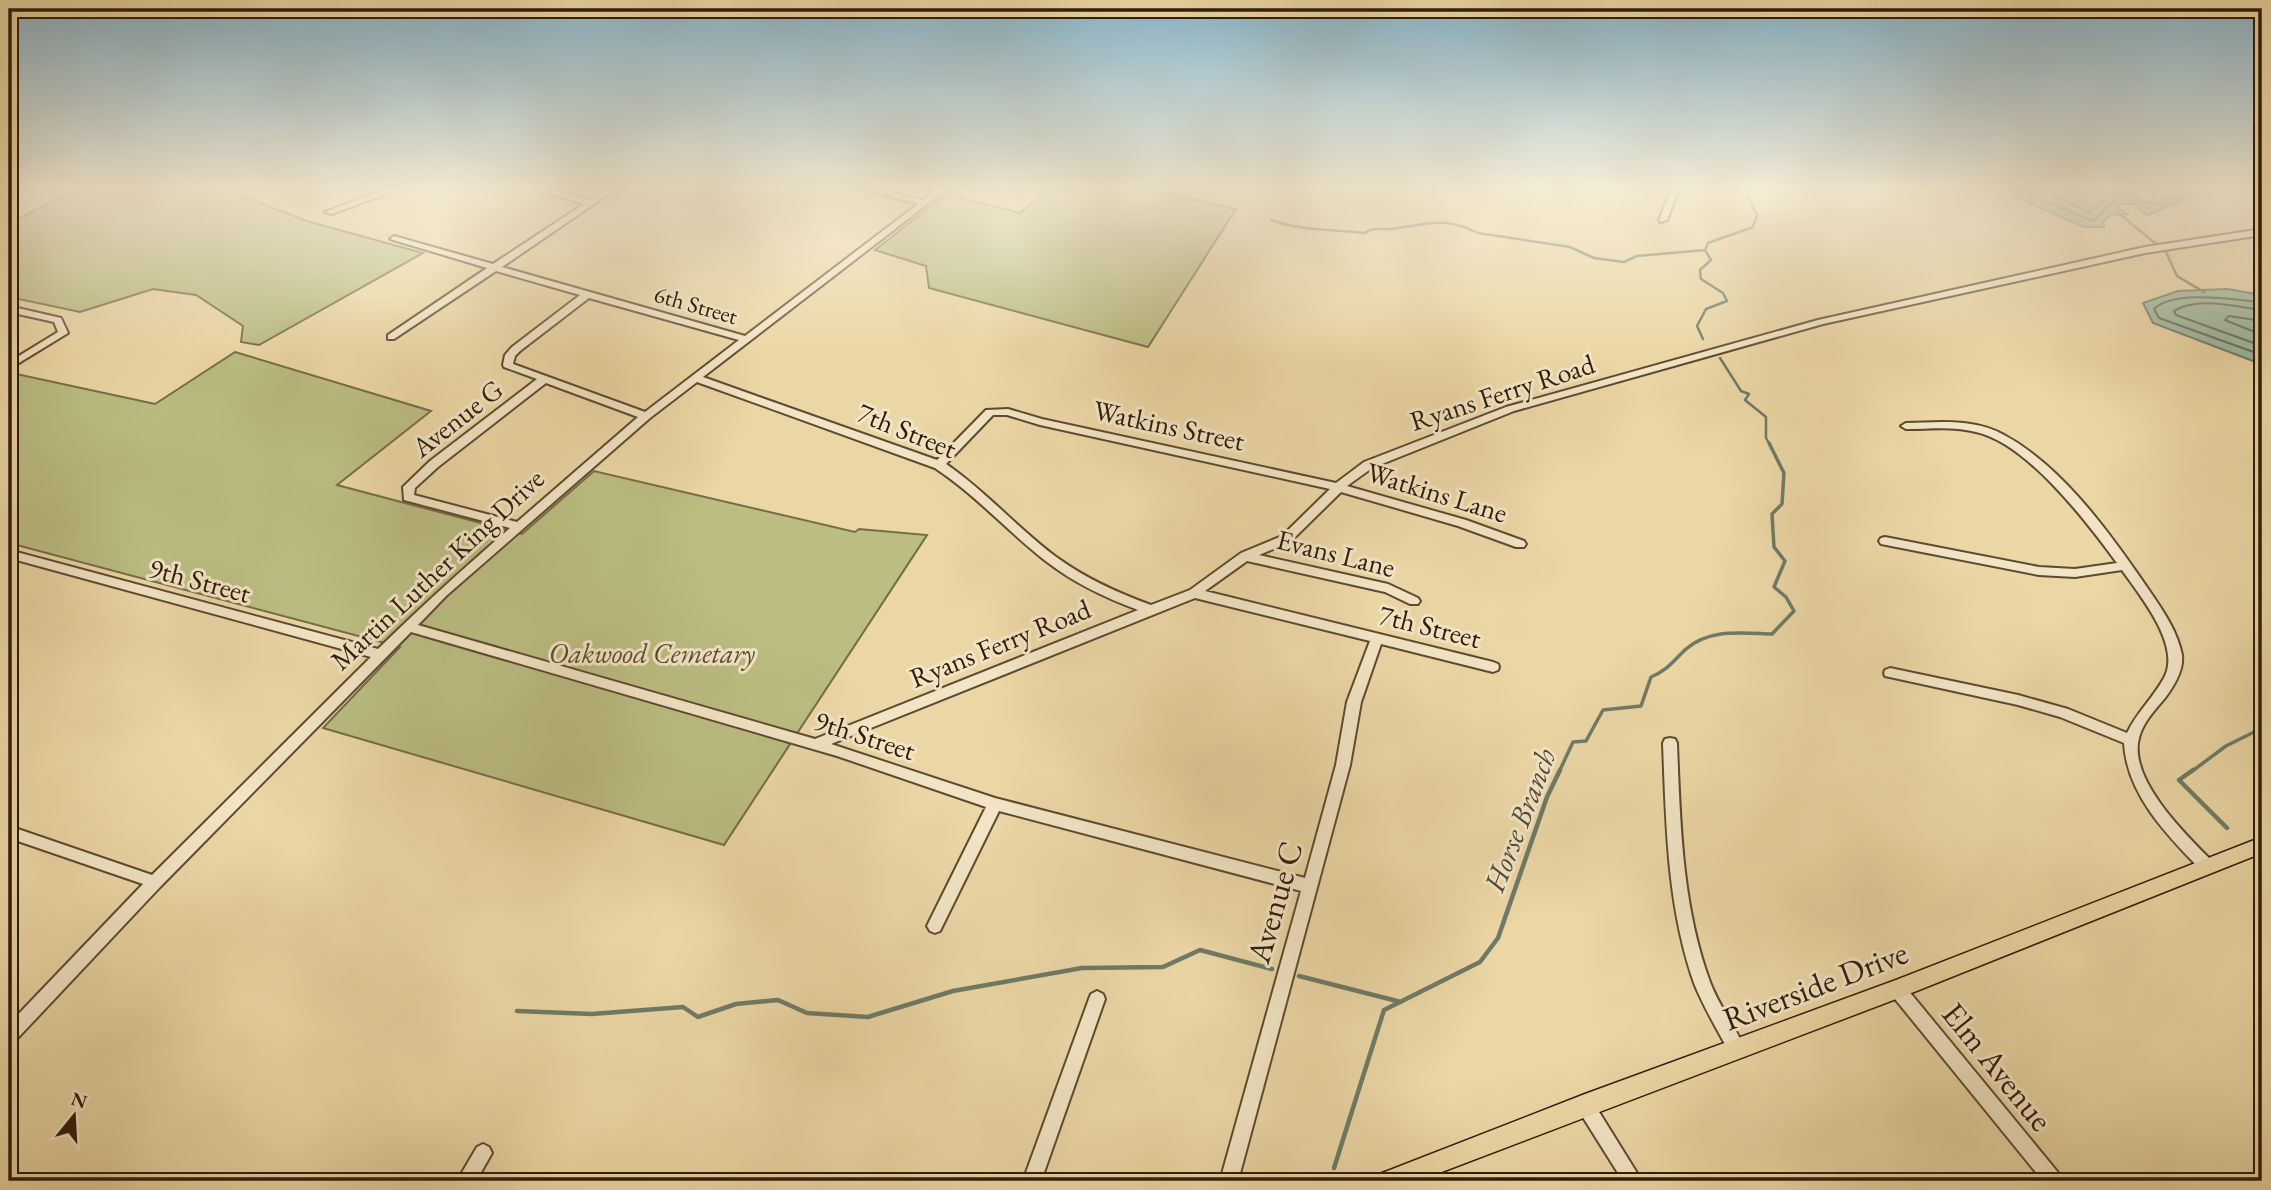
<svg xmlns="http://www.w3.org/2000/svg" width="2271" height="1190" viewBox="0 0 2271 1190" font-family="'EB Garamond',serif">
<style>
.green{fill:#bbbd83;stroke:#756c46;stroke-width:2}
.water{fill:#99b9a4;stroke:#6f7a66;stroke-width:2}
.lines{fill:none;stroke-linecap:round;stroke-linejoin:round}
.shore{stroke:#646a56;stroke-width:2}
.stream-far2{stroke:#6f7a66;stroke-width:2.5}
.stream-far1{stroke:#6f7a66;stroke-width:3.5}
.stream{stroke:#6f7a66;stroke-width:4.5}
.minor-casing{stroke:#5e4a30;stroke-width:4}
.major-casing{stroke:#2f1c09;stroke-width:3}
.minor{fill:#f2e4c4;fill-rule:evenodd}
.major{fill:#ebd6a5;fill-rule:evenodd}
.labels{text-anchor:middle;stroke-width:6;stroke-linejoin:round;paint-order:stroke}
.far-street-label{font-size:23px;fill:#2f1c09;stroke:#f2e4c4}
.street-label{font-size:28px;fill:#2f1c09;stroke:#f2e4c4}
.park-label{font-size:28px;font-style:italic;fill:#594c2e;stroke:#f2e4c4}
.water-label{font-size:30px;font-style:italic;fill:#4f4b38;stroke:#f2e4c4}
.near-street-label{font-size:33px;fill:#2f1c09;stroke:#f2e4c4}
</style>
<rect width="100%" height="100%" fill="#ebd6a5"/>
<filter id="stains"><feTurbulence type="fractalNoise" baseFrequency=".00286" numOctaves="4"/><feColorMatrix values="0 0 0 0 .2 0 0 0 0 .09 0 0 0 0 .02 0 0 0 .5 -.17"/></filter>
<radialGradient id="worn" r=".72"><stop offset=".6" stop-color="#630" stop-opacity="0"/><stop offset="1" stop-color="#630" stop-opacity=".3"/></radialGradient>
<path class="green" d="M 74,189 L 224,189 L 307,221 L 423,253 L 259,345 L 241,342 L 243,326 L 196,295 L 153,289 L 80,312 L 9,297 L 9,224 Z
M 1047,189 L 1150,189 L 1236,209 L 1148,347 L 929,288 L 926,266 L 875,250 L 946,194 L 1020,213 Z
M 235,352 L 431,411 L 337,485 L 522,534 L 594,471 L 855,532 L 859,529 L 927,535 L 724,845 L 323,728 L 400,647 L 9,543 L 9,375 L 12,373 L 155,404 Z"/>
<path class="water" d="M 2008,189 L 2130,189 C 2139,200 2144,205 2159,203 L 2162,198 L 2183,200 L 2148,215 L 2142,212 L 2137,204 L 2121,204 L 2117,207 L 2127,214 L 2110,215 L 2103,222 L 2104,227 L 2084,227 L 2028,202 Z
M 2227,289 L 2262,295 L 2262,362 L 2253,361 L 2153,323 L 2143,303 L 2178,291 Z"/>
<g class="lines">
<path class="shore" d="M 2024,189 L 2032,196 L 2094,221 L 2111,203 L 2124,196 L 2125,189
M 2039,189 L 2090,212 L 2115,189
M 2262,302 C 2235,300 2175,289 2154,309 L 2159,318 L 2262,355
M 2262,310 C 2235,307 2198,296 2174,311 L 2176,315 L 2262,346
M 2262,321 L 2229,316 L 2225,320 L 2262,335"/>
<path class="stream-far2" d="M 2116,211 L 2166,252 L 2177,276 L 2204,292
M 1271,220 C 1300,231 1334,229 1365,233 C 1374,226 1381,230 1391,229 C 1426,225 1443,215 1478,233 L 1570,247 L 1594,258 L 1624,262 L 1637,256 L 1705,250
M 1703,339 L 1697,326 L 1706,309 L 1727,301 L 1723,293 L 1701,279 L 1700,270 L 1711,260 L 1705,250 L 1708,243 L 1753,227 L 1757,215 L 1744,190 L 1746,189
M 1720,358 L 1741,391 L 1749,394 L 1745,400 L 1766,417 L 1766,438 L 1770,445"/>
<path class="stream-far1" d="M 2262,555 L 2257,555 L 2255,569 L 2262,582
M 1559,772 L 1573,742 L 1586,741 L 1603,710 L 1641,706 L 1651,677 C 1668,670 1673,661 1686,649 C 1710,628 1742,633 1772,634 L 1794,611 L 1786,597 L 1774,587 L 1785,561 L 1774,547 L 1772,514 L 1782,504 L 1784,473 L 1769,443
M 2191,772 L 2226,746 L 2262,728"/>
<path class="stream" d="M 2193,770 L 2179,780 L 2227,828
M 1299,976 L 1401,1002
M 517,1011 L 592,1014 L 683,1007 L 698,1017 L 736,1004 L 778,1000 L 807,1013 L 868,1017 L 953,991 L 1082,968 L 1163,967 L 1200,950 L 1272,969
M 1334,1168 L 1384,1010 L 1480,962 L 1498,938 L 1547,797 L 1560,770"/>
<g class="minor-casing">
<path id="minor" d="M 386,189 L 399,189 L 332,214 L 325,212 Z
M 533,189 L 548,189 L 590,200 L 606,189 L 616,189 L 502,267 L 745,336 L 918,204 L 862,189 L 877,189 L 923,200 L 937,189 L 947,189 L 703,377 L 937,460 L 986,410 L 1008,409 L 1042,419 L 1336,483 L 1364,462 L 1506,407 L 1818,320 L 2145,247 L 2262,229 L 2262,235 L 2145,253 L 1823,324 L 1514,411 L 1372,468 L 1347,486 L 1466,520 L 1524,541 L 1526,544 L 1524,547 L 1516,547 L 1458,526 L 1341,492 L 1290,542 L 1259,555 L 1388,584 L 1418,598 L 1420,601 L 1418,604 L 1410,604 L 1385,592 L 1247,561 L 1205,591 L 1493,662 L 1498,664 L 1499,667 L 1498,670 L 1493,672 L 1381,644 L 1361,702 L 1350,765 L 1238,1181 L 1220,1181 L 1301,891 L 999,811 L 940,931 L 935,933 L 930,931 L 927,926 L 986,807 L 837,756 L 411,632 L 160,887 L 15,1041 L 9,1043 L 9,1024 L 143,884 L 9,838 L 9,826 L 152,875 L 371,657 L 9,558 L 9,550 L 378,649 C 421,607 464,568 510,528 L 404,500 L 403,487 L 430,461 L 537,379 L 504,367 L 503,365 L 505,355 L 512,347 L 580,295 L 496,271 L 394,339 L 388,339 L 388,335 L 487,268 L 390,239 L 394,236 L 493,264 L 584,204 ZM 589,298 L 739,340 L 645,412 L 513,364 L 515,356 L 520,351 ZM 697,382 L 935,468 C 976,495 1008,532 1047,562 C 1074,583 1106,598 1138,610 L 815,739 L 418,625 L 446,596 L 650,418 ZM 546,383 L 638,417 L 517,522 L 414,495 L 415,488 L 438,467 ZM 993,415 L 1007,415 L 1040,425 L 1330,489 L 1282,536 L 1241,553 L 1190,590 L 1151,605 C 1118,593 1087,579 1059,559 C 1019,530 987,492 946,464 ZM 1195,598 L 1370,641 L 1347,702 L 1336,765 L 1305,878 L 995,798 L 831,744 Z
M 1671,189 L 1679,189 L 1667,220 L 1660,222 L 1659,220 Z
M 9,306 L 61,318 L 68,333 L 9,369 L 9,362 L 58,332 L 54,322 L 9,312 Z
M 1942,422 C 1963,422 1985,424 2004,435 C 2060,465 2106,528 2142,580 C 2157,602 2177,628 2182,655 C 2184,670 2174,686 2165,698 C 2155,710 2143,722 2139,738 C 2128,779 2186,835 2212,861 L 2214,866 L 2212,871 L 2207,872 L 2202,871 C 2167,835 2127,795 2124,743 L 2060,717 L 2018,705 L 1885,676 L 1884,673 L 1885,670 L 1890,668 L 2018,695 L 2068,709 L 2127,733 C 2137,712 2153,698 2164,678 C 2182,646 2140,596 2122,570 L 2075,577 L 2039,575 L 1881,544 L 1879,541 L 1881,538 L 1885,537 L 2039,567 L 2075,569 L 2117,563 C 2087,522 2027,443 1976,432 C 1954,426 1929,429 1906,429 L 1901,426 L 1906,423 Z
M 1670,738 L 1675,739 L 1677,743 C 1680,823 1682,906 1710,982 C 1719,1006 1735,1026 1745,1049 L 1743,1055 L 1737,1057 L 1731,1055 C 1718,1031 1704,1008 1694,983 C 1667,906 1666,823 1663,743 L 1665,739 Z
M 1897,982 L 1903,984 L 2060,1175 L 2063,1181 L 2043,1181 L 1891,994 L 1889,989 L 1891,984 Z
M 1097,991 L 1103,994 L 1105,999 L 1041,1181 L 1023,1181 L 1089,999 L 1091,994 Z
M 1585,1096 L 1591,1099 L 1642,1181 L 1623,1181 L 1579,1111 L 1576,1105 L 1579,1099 Z
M 483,1144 L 489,1147 L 492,1153 L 476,1181 L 457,1181 L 477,1147 Z"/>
</g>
<g class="major-casing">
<path id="major" d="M 2262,837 L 2262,853 L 1904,996 L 1418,1181 L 1379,1181 L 1382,1173 L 1390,1170 L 1585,1094 L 1896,980 Z"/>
</g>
<use href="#minor" class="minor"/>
<use href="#major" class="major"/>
</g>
<linearGradient id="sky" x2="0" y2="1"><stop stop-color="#88b6cd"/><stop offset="0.53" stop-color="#f6edd6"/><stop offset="1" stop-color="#f6edd6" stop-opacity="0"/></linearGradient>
<rect width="2271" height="356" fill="url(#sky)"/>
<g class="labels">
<g class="far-street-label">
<text transform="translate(696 305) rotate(16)" y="8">6th Street</text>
</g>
<g class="street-label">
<text transform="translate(1502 392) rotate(-18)" y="10">Ryans Ferry Road</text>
<text transform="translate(457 418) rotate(-38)" y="10">Avenue G</text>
<text transform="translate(1169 425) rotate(12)" y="10">Watkins Street</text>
<text transform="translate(907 430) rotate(22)" y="10">7th Street</text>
<text transform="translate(1437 492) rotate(17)" y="10">Watkins Lane</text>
<text transform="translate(1336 553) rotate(14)" y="10">Evans Lane</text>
<text transform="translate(437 569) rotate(-43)" y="10">Martin Luther King Drive</text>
<text transform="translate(200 580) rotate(15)" y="10">9th Street</text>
<text transform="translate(1430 626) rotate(14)" y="10">7th Street</text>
<text transform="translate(1000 643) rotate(-22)" y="10">Ryans Ferry Road</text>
<text transform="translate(865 735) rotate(18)" y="10">9th Street</text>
</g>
<g class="park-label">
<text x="652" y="663">Oakwood Cemetary</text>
</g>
<g class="water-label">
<text transform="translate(1520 820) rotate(-69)" y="10">Horse Branch</text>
</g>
<g class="near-street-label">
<text transform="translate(1274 902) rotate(-74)" y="12">Avenue C</text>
<text transform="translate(1815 985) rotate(-21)" y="12">Riverside Drive</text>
<text transform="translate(1998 1066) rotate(51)" y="12">Elm Avenue</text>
</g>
</g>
<rect width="2271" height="1190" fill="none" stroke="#ebd6a5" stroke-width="35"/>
<rect x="10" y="10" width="2250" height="1169" fill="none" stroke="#2f1c09" stroke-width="3.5"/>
<rect x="18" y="18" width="2236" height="1155" fill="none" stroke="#2f1c09" stroke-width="2"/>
<g transform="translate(74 1116) rotate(18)" stroke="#f2e4c4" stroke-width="5" paint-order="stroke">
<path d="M0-5L12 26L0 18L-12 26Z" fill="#2f1c09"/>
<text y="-10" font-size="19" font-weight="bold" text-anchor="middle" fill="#2f1c09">N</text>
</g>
<rect width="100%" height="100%" filter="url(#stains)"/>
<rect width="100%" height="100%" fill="url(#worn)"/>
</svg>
